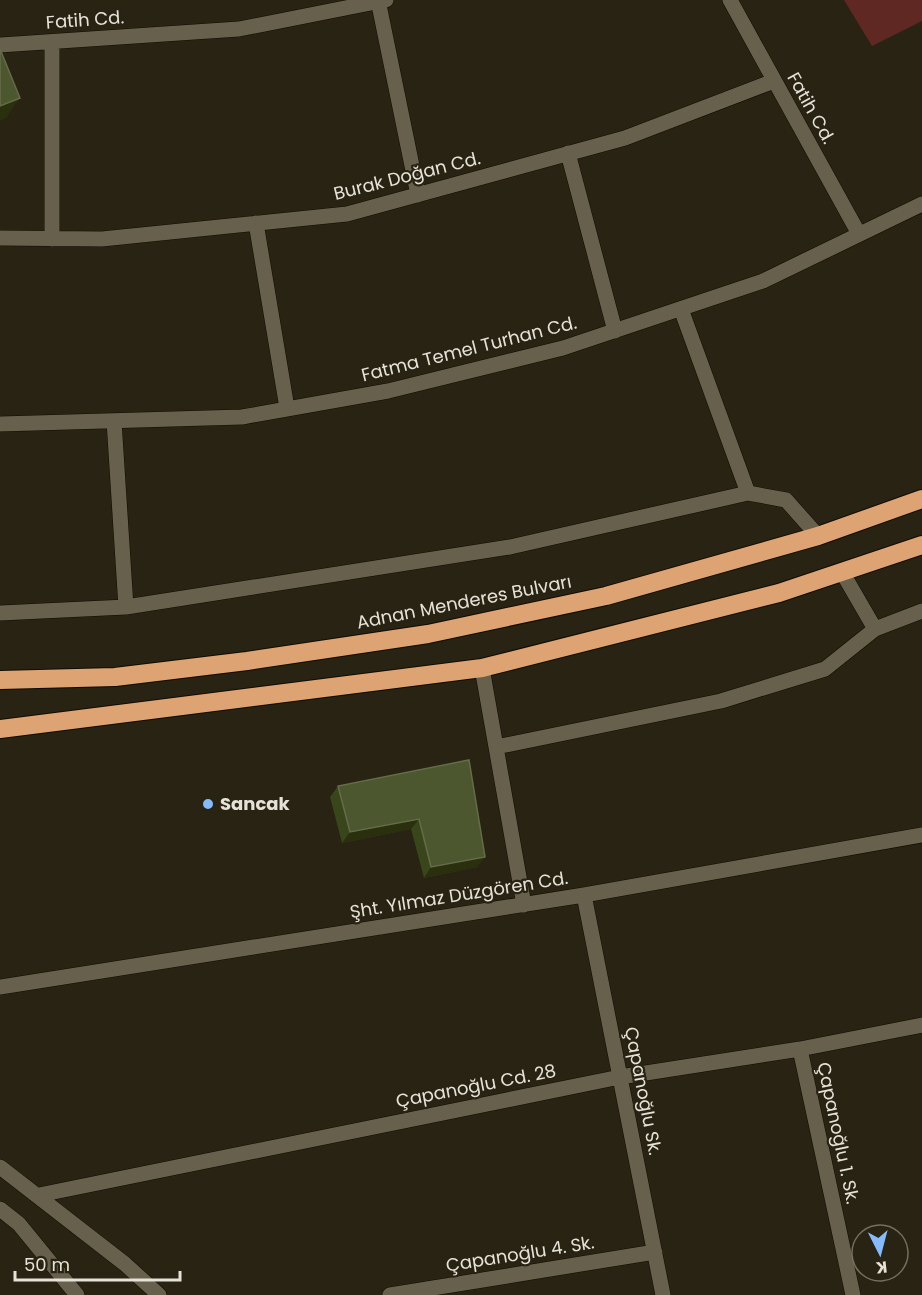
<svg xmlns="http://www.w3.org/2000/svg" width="922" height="1295" viewBox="0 0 922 1295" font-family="Poppins,sans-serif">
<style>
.green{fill:#602823}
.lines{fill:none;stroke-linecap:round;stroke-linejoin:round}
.minor-casing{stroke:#110c01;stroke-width:16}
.highway-casing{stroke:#110c01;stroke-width:20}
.minor{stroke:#66604d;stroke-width:15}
.highway{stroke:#dea372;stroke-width:18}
.wall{fill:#39451a}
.shaded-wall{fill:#2a300e}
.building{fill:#4c562f;stroke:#646c49;stroke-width:1.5}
.poi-dot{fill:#86bbfb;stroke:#282312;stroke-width:2}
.labels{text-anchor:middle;stroke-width:4.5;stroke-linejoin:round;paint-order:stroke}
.street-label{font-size:18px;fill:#e6e2d8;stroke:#282312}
.poi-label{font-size:18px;font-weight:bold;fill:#e6e2d8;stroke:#282312;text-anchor:start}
</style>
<rect width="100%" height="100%" fill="#282312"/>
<path class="green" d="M 844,0 L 922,0 L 922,21 L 872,46 Z"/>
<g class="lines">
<g class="minor-casing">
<path id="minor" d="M 378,0 L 418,195
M 730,0 L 859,234
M 0,45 L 239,29 L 386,0
M 568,153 L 615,331
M 256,223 L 287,408
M 0,238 L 102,239 L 347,214 L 625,138 L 774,81
M 52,239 L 52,42
M 681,309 L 748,493
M 114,421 L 126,607
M 0,424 L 242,417 L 388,391 L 563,348 L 763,281 L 922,204
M 842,572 L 875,629 L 922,611
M 0,613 L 126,607 L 510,547 L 748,493 L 786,500 L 818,536
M 482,668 L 524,905
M 496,747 L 721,701 L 825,669 L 875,629
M 584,895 L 663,1295
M 0,987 L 584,895 L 922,835
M 800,1049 L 853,1295
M 0,1167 L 125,1264 L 159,1295
M 39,1195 L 620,1077 L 800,1049 L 922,1025
M 0,1209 L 19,1224 L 77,1295
M 390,1295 L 655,1252"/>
</g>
<g class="highway-casing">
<path id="highway" d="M 0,680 L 115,677 L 247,661 L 428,634 L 606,596 L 818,536 L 922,499
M 0,729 L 482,668 L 779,593 L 922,545"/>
</g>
<use href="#minor" class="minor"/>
<use href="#highway" class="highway"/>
</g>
<path class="wall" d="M 469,760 L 485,857 L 477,867 L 424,878 L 411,829 L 342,843 L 330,797 L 338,786 Z"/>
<path class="shaded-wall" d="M 20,98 L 6,118 L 0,121 L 0,106 Z
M 419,819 L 411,829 L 342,843 L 350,832 Z
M 485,857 L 477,867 L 424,878 L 431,867 Z"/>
<path class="building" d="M 0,49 L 20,98 L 0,106 Z
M 469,760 L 485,857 L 431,867 L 419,819 L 350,832 L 338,786 Z"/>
<circle class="poi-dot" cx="208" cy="804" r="6"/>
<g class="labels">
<g class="street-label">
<text transform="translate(85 20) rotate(-4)" y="6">Fatih Cd.</text>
<text transform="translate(811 108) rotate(61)" y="6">Fatih Cd.</text>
<text transform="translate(407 176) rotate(-14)" y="6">Burak Doğan Cd.</text>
<text transform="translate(469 349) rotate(-14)" y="6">Fatma Temel Turhan Cd.</text>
<text transform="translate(464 602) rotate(-11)" y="6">Adnan Menderes Bulvarı</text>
<text transform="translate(459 895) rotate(-9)" y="6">Şht. Yılmaz Düzgören Cd.</text>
<text transform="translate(476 1086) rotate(-11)" y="6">Çapanoğlu Cd. 28</text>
<text transform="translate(643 1091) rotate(79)" y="6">Çapanoğlu Sk.</text>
<text transform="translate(838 1133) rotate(78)" y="6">Çapanoğlu 1. Sk.</text>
<text transform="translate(520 1254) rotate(-9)" y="6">Çapanoğlu 4. Sk.</text>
</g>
<g class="poi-label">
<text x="220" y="810">Sancak</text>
</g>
</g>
<g transform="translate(880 1253) rotate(174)"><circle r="28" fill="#282312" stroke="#746f61" stroke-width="1.5"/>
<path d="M0-4.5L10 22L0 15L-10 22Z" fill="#86bbfb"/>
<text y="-9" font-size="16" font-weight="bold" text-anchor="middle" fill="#e6e2d8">K</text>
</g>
<path d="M15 1271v9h165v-9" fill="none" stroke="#e6e2d8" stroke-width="3"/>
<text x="24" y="1271" font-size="18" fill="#e6e2d8" stroke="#282312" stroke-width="4.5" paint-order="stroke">50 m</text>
</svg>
